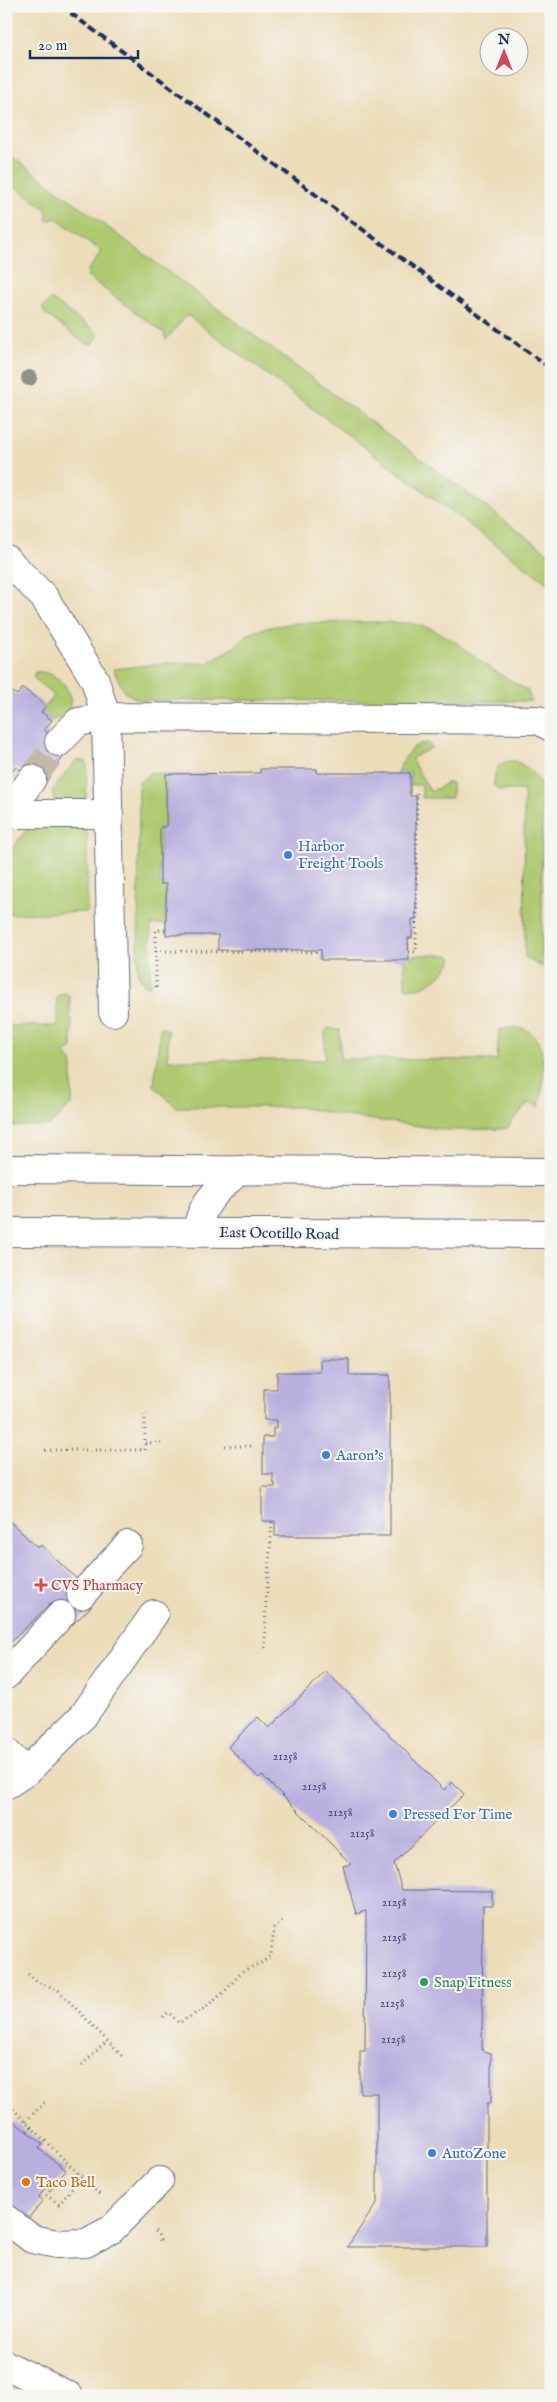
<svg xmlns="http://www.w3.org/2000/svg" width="557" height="2402" viewBox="0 0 557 2402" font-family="'IM FELL English',serif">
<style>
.green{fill:#afc96f;stroke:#657c66}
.building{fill:#bab0df}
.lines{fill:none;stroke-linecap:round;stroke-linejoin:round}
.minor-tunnel{stroke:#c2baa7;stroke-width:28;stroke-dasharray:28 14;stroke-linecap:butt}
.minor-casing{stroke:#646c7e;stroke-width:30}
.major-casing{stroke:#646c7e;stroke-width:30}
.path{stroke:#646c7e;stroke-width:3;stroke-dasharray:1 4;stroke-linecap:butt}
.minor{stroke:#fff;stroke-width:28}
.major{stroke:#fff;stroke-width:28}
.rail{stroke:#1b2f5e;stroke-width:4;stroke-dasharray:8 4;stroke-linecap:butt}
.tree{fill:#8d9389}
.shop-dot{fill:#3f7fe0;stroke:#f6f6f2;stroke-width:2}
.health-dot{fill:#e0444e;stroke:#f6f6f2;stroke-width:2}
.leisure-dot{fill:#2e9e5b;stroke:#f6f6f2;stroke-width:2}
.food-dot{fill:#e8710a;stroke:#f6f6f2;stroke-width:2}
.labels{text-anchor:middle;stroke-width:4;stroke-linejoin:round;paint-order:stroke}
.number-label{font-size:12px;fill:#434f7e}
.shop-label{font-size:15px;fill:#366cbe;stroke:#f6f6f2;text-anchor:start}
.street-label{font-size:15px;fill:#1b2f5e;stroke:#f6f6f2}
.health-label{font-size:15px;fill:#be3a42;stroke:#f6f6f2;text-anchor:start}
.leisure-label{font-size:15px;fill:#27864d;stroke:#f6f6f2;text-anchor:start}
.food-label{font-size:15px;fill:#c56008;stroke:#f6f6f2;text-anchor:start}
</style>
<rect width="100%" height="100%" fill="#f6f6f2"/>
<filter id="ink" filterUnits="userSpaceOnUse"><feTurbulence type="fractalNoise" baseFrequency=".02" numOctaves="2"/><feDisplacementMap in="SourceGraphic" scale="10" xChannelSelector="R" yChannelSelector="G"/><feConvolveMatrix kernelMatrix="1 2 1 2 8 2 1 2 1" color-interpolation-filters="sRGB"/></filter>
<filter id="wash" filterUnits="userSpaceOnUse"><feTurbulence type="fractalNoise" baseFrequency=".0096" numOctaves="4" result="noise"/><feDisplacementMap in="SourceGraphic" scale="20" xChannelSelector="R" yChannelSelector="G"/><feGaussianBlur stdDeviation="1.12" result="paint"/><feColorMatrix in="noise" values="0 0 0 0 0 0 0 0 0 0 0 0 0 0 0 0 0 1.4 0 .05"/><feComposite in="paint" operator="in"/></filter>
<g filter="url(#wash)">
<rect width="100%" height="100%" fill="#ecddb9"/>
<path class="green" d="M 6,152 L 551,555 L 551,586 L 187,315 L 166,340 L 164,333 L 88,277 L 88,270 L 102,252 L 56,218 L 47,221 L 47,210 L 6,180 Z
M 51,299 L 96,332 L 98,337 L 92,344 L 86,344 L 44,313 L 43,307 Z
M 376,622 L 410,623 L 432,629 L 456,642 L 485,665 L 528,691 L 531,701 L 140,700 L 125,693 L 113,669 L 167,663 L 207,663 L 233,648 L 246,635 L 265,628 L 294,623 Z
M 35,672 C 56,670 75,689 69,709 L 59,718 L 52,720 L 41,712 L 54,696 L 33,677 Z
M 428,743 L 432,747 L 411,759 L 431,792 L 448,782 L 452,783 L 452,798 L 422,798 L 422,785 L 411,785 L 410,773 L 396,773 C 406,758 409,743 428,743 Z
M 76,760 L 86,761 L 87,765 L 86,800 L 83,802 L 54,800 L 52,791 Z
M 515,761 C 528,767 537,775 542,789 L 542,967 L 525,957 L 524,790 L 498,790 L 494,786 C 494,769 498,761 515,761 Z
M 149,773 L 166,774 L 166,827 L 160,827 L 160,884 L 166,884 L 166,924 L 151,925 L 150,987 L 144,984 L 138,975 L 139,783 Z
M 30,825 L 87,826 L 87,912 L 6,914 L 6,857 Z
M 421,955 L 450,955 L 453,959 C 444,974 424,994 405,987 L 404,960 L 409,956 Z
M 64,993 L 70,996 L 70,1017 L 72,1019 L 72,1048 L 64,1053 L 72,1061 L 72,1104 L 49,1126 L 6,1126 L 6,1026 L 57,1026 L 57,996 Z
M 162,1027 L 168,1031 L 168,1060 L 325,1060 L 325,1031 L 328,1028 L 340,1030 L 340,1059 L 497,1060 L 499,1030 C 550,1014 547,1076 539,1107 L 528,1103 L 507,1128 L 501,1129 L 448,1130 L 338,1115 L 299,1107 L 176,1107 L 154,1086 L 160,1028 Z"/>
<g id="blocks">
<path class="building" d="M 6,687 L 17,695 L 23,688 L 46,706 L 41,712 L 52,720 L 44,730 L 69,749 L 42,786 L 16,767 L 6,779 Z
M 260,769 L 317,769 L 317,773 L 410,773 L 410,796 L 416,796 L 416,919 L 412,919 L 412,938 L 408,938 L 409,960 L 321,960 L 321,950 L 218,950 L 218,935 L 166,935 L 166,884 L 160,884 L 160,827 L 166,827 L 166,774 L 260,773 Z
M 320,1359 L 349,1359 L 349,1375 L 390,1375 L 390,1536 L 275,1536 L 275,1521 L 262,1521 L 262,1487 L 275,1487 L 275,1483 L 273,1483 L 273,1474 L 263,1474 L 263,1437 L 273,1437 L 273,1428 L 277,1428 L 277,1420 L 264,1420 L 264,1389 L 277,1389 L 277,1372 L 320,1372 Z
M 6,1518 L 38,1548 L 41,1545 L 78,1580 L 70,1584 L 92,1606 L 72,1625 L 50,1604 L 6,1647 Z
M 326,1671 L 444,1790 L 452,1782 L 464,1794 L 394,1863 L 402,1890 L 492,1891 L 492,1906 L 483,1906 L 482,2051 L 491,2053 L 491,2103 L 487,2103 L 487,2247 L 347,2247 L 377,2203 L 377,2093 L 360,2093 L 360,2051 L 365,2051 L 366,1911 L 356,1914 L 343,1866 L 351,1864 L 262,1775 L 259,1778 L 228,1747 L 258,1717 L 269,1728 Z
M 13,2121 L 43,2144 L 39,2149 L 66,2170 L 50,2191 L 46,2188 L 42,2192 L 39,2197 L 43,2200 L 26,2221 L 6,2206 L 6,2124 L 9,2126 Z"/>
</g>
</g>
<g filter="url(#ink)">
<use href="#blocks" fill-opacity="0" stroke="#646c7e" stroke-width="1"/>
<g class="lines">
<path class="minor-tunnel" d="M 32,779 L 59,742"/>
<g class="minor-casing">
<path id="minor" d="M 6,559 L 44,597 L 95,680 L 106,717 L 113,1012
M 59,742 L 78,722 L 106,717 L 538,720 L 551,727
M 8,814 L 109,814
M 6,816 L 32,779
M 81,1595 L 128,1545
M 6,1675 L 61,1615
M 6,1752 L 26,1772
M 6,1785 L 26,1772 L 83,1716 L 154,1614
M 6,2219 L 32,2239 L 57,2244 L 86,2243 L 112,2229 L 159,2181"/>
</g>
<g class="major-casing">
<path id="major" d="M 6,1169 L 551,1172
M 6,1232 L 551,1234
M 197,1232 C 201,1201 218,1191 239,1170
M 6,2365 L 69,2396"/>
</g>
<path class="path" d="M 156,951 L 321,952
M 409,952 L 416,952 L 417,789
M 156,987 L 156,930 L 166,930
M 145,1443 L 161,1443
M 225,1446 L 251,1446
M 45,1450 L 145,1450 L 145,1414
M 267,1593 L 272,1521
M 265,1648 L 266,1593
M 28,1974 L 37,1982 L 57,1989 L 122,2056
M 163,2017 L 168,2012 L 179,2023 L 205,2008 L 224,1992 L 243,1971 L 263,1962 L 271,1955 L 274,1928 L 283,1921
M 82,2065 L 107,2041
M 6,2102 L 100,2195
M 26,2121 L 47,2100
M 27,2131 L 32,2127
M 42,2192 L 59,2204 L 82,2177
M 155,2231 L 158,2234 L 161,2243"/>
<use href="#minor" class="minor"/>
<use href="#major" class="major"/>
<path class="rail" d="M 61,6 L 551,369"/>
</g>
<circle class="tree" cx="29" cy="378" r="8"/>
</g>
<g class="shop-dot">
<circle cx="288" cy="855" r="5"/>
<circle cx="326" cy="1455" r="5"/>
<circle cx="393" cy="1814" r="5"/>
<circle cx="432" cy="2153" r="5"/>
</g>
<path class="health-dot" d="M38.5 1577.5h5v5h5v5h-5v5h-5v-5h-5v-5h5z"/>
<circle class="leisure-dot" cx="424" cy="1982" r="5"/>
<circle class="food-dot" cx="26" cy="2182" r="5"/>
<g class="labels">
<g class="number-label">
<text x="285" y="1760">21258</text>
<text x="314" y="1790">21258</text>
<text x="340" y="1816">21258</text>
<text x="362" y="1837">21258</text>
<text x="394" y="1906">21258</text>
<text x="394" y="1941">21258</text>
<text x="394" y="1977">21258</text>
<text x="392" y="2007">21258</text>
<text x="393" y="2043">21258</text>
</g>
<g class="shop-label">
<text x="298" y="851">Harbor<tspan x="298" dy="17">Freight Tools</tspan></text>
<text x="336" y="1460">Aaron's</text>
<text x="403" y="1819">Pressed For Time</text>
<text x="442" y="2158">AutoZone</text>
</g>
<g class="street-label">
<text transform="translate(279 1233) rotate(1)" y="5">East Ocotillo Road</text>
</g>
<g class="health-label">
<text x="51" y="1590">CVS Pharmacy</text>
</g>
<g class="leisure-label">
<text x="434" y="1987">Snap Fitness</text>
</g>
<g class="food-label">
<text x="36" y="2187">Taco Bell</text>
</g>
</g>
<rect width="557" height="2402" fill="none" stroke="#f6f6f2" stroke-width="25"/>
<g transform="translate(504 52)"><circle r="24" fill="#f6f6f2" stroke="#9ea6b7"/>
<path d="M0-4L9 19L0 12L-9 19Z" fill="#d1495b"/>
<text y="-8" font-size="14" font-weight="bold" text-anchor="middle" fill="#1b2f5e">N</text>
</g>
<path d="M30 50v8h108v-8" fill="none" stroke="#1b2f5e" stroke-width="2.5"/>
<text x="38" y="50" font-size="15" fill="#1b2f5e" stroke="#f6f6f2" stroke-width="4" paint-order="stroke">20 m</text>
</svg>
